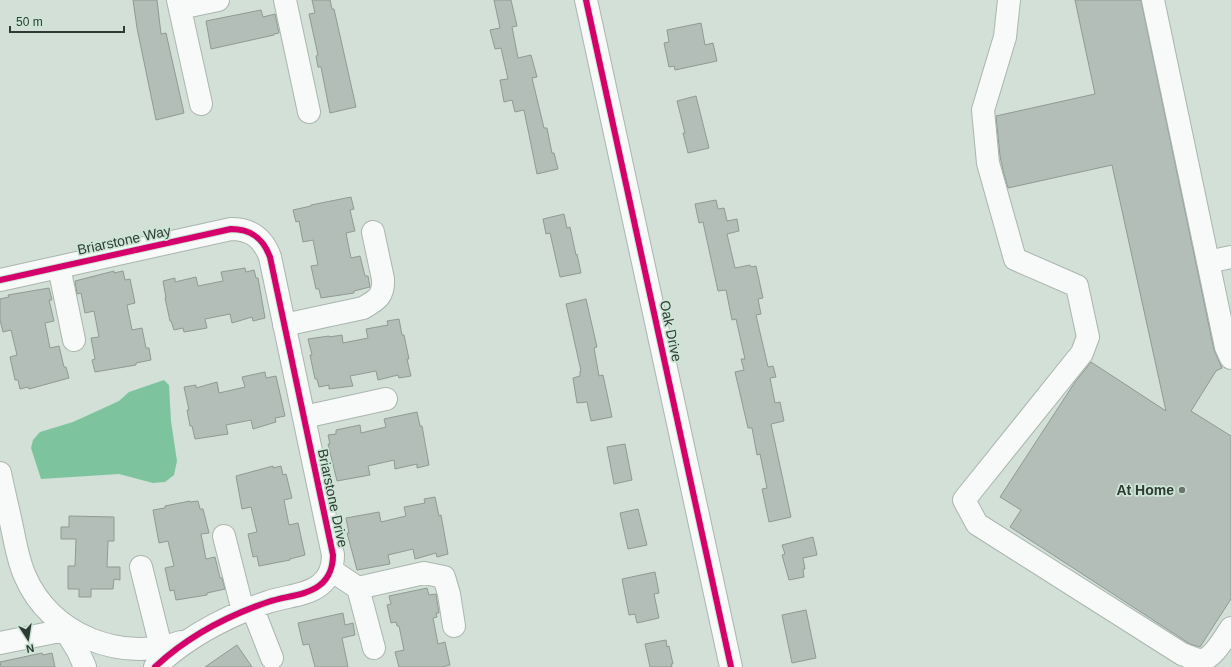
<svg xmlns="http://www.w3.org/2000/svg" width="1231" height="667" viewBox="0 0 1231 667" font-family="Arial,sans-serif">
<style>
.water{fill:#7dc49e}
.building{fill:#b4beb8;stroke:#8f9a93}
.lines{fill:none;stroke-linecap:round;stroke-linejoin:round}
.minor-casing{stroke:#aab5ae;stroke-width:24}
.minor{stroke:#f8faf9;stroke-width:22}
.cycleway-casing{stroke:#cce6d6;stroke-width:8}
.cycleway{stroke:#d6006c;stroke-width:6}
.poi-dot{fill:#69746d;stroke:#cce6d6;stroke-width:1.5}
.labels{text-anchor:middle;stroke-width:3.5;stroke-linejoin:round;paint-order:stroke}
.street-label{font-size:14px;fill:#303a34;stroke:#cce6d6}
.poi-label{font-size:14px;font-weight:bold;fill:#303a34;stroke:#cce6d6;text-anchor:end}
</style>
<rect width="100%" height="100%" fill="#d2e0d7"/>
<path class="water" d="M 164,380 L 169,385 L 171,421 L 177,461 L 174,475 L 165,482 L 153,483 L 119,474 L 41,479 L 31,448 L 33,440 L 40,432 L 73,422 L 119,401 L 129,392 Z"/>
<path class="building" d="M 133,0 L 157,0 L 161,34 L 166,33 L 184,113 L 156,120 L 137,28 Z
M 312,0 L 330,0 L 332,9 L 334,9 L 356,107 L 330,113 L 321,67 L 318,67 L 316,56 L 318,55 L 309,14 L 315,13 Z
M 494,0 L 511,0 L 517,26 L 512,27 L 518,58 L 531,55 L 537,77 L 532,78 L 544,128 L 547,128 L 552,153 L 554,153 L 558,169 L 537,174 L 524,110 L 515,112 L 512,100 L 504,102 L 500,80 L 508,79 L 501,48 L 495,49 L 490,30 L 500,28 Z
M 1075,0 L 1141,0 L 1214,350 L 1222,368 L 1216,371 L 1191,411 L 1231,436 L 1231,599 L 1200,647 L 1190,644 L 1010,527 L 1021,510 L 1000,497 L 1075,382 L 1091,362 L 1166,411 L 1112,165 L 1008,188 L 1003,170 L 1000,156 L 996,116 L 1095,94 Z
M 261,10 L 263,17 L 275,14 L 279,33 L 274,34 L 274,35 L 211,49 L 206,21 Z
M 701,23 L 705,45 L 713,43 L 717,61 L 675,70 L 674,66 L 669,67 L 664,43 L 669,42 L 667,30 Z
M 696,96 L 709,148 L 688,153 L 683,133 L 685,133 L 677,101 Z
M 351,197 L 354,209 L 350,210 L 355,231 L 346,233 L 351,258 L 360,256 L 365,276 L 368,276 L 370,287 L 354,291 L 354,293 L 321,298 L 319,289 L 316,289 L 311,266 L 318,265 L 313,240 L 303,242 L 299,221 L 296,222 L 293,210 L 311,206 L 311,205 Z
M 716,200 L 718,209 L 724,208 L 727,221 L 737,219 L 739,231 L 727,234 L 735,268 L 750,265 L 751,267 L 756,266 L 763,298 L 758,299 L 761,314 L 756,315 L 768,367 L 773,366 L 776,377 L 770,378 L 775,403 L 780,402 L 784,421 L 771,424 L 791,517 L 769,522 L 762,489 L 767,488 L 760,454 L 757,455 L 752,428 L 748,428 L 735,372 L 744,370 L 741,359 L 745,359 L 736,319 L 732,320 L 726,290 L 718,291 L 703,222 L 699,223 L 695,204 Z
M 564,214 L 567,228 L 570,227 L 576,255 L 577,254 L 581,273 L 560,277 L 550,233 L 546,234 L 543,219 Z
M 245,268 L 246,272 L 254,270 L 256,278 L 258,278 L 265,318 L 253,321 L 252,317 L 232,323 L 230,314 L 205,319 L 207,328 L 184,332 L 183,328 L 174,330 L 171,321 L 170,321 L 165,298 L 166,298 L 163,281 L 175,278 L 175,282 L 196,277 L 198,286 L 223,281 L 221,272 Z
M 114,271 L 114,273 L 123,271 L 125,280 L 130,279 L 135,303 L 127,305 L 132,330 L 142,328 L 146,348 L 149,348 L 151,360 L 136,363 L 136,365 L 95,372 L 92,360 L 95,359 L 91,338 L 99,337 L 94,311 L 85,313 L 81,293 L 77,294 L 75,281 Z
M 49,288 L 52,300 L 49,300 L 54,321 L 45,323 L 50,348 L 59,346 L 64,367 L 66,367 L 69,378 L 29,389 L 28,387 L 20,389 L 18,380 L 15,380 L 10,357 L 17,355 L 11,330 L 3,332 L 0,320 L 0,299 L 9,297 L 8,295 Z
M 586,299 L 597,347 L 594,348 L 599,376 L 603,375 L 612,417 L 591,421 L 587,402 L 577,403 L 573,378 L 580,376 L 580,371 L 581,371 L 566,304 Z
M 399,319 L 402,335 L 404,335 L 409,359 L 407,359 L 411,376 L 399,378 L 398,375 L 378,380 L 376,371 L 350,376 L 353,386 L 329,389 L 329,385 L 319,387 L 317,379 L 315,379 L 310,355 L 312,355 L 308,339 L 329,336 L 329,337 L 342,335 L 343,343 L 368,338 L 366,329 L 388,325 L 387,321 Z
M 265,372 L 266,378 L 276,376 L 285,416 L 275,418 L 276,422 L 253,429 L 251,420 L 226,425 L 228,434 L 195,439 L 192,426 L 190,426 L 187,410 L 189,410 L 184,387 L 196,385 L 196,388 L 217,382 L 219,393 L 245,387 L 242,377 Z
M 417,412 L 420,426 L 422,426 L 429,465 L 417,468 L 417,464 L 395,469 L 394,460 L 368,466 L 370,475 L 337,481 L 328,444 L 330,444 L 328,435 L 336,434 L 336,430 L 360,425 L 361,433 L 386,427 L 384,419 Z
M 625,444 L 632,480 L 614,484 L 607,447 Z
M 273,466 L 273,468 L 281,466 L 283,475 L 286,474 L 292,498 L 284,500 L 289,525 L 298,523 L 305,555 L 290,559 L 290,560 L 259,566 L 257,556 L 253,557 L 248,534 L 257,532 L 251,507 L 242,509 L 236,476 Z
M 435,497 L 439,516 L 441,515 L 448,554 L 437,557 L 436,553 L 415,559 L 413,549 L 388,555 L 390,564 L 357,570 L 347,533 L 349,533 L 346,518 L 379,512 L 381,522 L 406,516 L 404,507 L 425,503 L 424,499 Z
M 190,501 L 190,502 L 198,501 L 200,509 L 203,509 L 209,533 L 201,534 L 206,559 L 215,557 L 220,578 L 222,578 L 225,589 L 207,593 L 207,595 L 176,600 L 174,590 L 170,591 L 165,568 L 174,566 L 168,541 L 159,543 L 153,510 L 165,508 L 165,506 Z
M 638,509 L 647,545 L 628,549 L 620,513 Z
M 69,516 L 114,517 L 114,541 L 108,541 L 107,567 L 120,567 L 120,580 L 114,579 L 113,589 L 91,589 L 91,597 L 79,597 L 79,589 L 68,589 L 68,566 L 75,566 L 76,539 L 61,539 L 61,527 L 69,527 Z
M 813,537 L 817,555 L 803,558 L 805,569 L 803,569 L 804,577 L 789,580 L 782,555 L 785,554 L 782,545 Z
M 655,572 L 659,593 L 654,594 L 659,618 L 637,623 L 635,614 L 629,615 L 622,579 Z
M 427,588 L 429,595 L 436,594 L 439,613 L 436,613 L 437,617 L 433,618 L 438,644 L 445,642 L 450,665 L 442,667 L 399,667 L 395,652 L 404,650 L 399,626 L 397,626 L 396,622 L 391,623 L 387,605 L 391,604 L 389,596 Z
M 806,610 L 816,658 L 792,663 L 782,615 Z
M 343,613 L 345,625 L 353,623 L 355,635 L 342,638 L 348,667 L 315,667 L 309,644 L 303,645 L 298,623 Z
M 666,640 L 667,647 L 669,646 L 673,664 L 671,664 L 672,667 L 650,667 L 645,644 Z
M 237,645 L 252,667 L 205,667 L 218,658 Z
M 42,653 L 43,655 L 52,653 L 55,667 L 1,667 L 0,662 Z"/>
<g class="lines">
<g class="minor-casing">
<path id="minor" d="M 178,0 L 201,104
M 285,0 L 309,112
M 586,0 L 731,667
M 1009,0 L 1005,37 L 983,110 L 988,163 L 1015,259 L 1077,286 L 1088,337 L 1082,353 L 964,500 L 977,524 L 1182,654 C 1188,656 1195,660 1201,660 C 1213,659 1224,638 1231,628
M 1153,0 L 1226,347 L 1231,358
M 180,8 L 218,0
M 1208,262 L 1231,257
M 59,267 L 74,340
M 0,280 L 231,229 C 251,229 263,238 270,257 L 333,555 C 333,566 329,578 320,585 C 306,596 285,596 268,602 C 227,616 187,637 155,667
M 284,325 L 363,308 C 377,300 384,296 383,279 L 373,232
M 304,417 L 386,399
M 0,473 C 4,493 9,512 13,532 C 16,547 19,563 25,576 C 50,635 121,663 181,642
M 224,536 L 243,611
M 141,567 L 161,647
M 331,570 L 358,588 L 374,648
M 358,588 L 424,573 L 444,577 L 449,594 L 454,626
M 252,607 L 272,658
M 62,625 L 78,651 L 85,667
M 0,643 L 65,630"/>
</g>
<use href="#minor" class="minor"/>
<g class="cycleway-casing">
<path id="cycleway" d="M 586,0 L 731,667
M 0,280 L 231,229 C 251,229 263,238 270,257 L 333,555 C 333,566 329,578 320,585 C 306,596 285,596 268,602 C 227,616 187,637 155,667"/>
</g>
<use href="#cycleway" class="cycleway"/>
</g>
<circle class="poi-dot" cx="1182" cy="490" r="4"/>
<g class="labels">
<g class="street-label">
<text transform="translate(124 240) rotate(-12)" y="5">Briarstone Way</text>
<text transform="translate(671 331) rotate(78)" y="5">Oak Drive</text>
<text transform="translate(333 498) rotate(78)" y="5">Briarstone Drive</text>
</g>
<g class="poi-label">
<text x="1174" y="495">At Home</text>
</g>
</g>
<g transform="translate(28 639) rotate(168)" stroke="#cce6d6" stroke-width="3" paint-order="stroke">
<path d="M0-3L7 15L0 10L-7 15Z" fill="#303a34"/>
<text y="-6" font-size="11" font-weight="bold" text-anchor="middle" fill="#303a34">N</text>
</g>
<path d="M10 26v6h114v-6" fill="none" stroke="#303a34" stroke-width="2"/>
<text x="16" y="26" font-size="12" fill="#303a34" stroke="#cce6d6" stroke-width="3" paint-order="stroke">50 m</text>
</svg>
